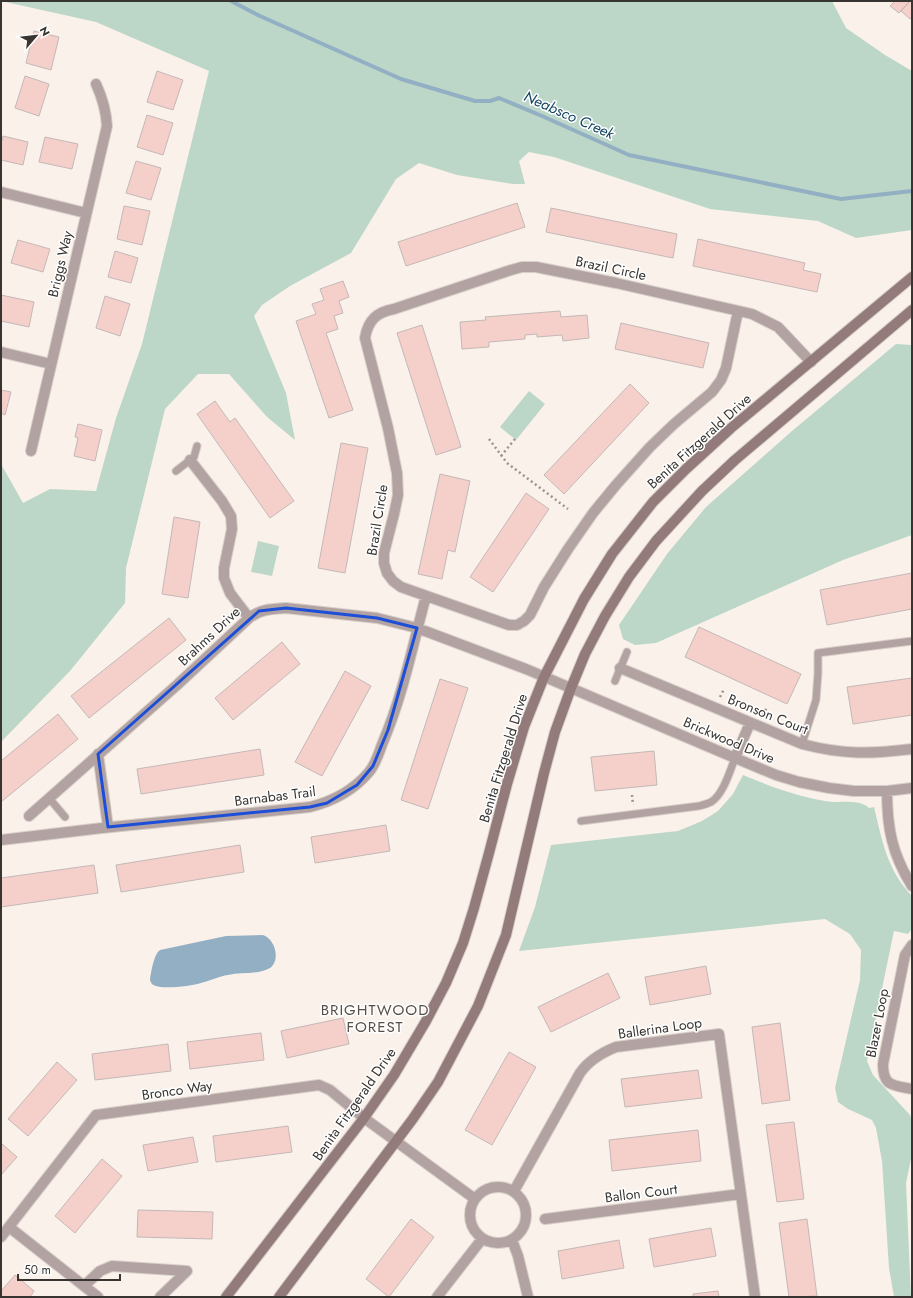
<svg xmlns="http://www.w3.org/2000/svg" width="913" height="1298" viewBox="0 0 913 1298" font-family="Jost,sans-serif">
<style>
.green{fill:#bcd7c7}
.water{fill:#93afc3}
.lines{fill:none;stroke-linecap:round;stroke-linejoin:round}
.stream{stroke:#93afc3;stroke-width:4}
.building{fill:#f5d0cb;stroke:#c4b8b7}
.lane-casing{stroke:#d7cfc9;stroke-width:9}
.street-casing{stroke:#d7cfc9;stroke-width:12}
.secondary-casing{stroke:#d7cfc9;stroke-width:12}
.path{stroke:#99938e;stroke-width:2.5;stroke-dasharray:2 3;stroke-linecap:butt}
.lane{stroke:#b2a2a1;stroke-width:7}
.street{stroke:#b2a2a1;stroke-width:10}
.secondary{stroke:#927b7a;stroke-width:10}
.marked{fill:none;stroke:#1d4ed8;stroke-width:3;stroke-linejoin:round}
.labels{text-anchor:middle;stroke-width:3;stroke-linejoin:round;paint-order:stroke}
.street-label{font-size:14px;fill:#373431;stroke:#fff}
.water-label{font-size:15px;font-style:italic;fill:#144563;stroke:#fff}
.neighbourhood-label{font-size:15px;letter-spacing:1px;fill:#564f49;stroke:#fff}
</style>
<rect width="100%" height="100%" fill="#faf1ea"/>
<path class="green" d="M 1,1 L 832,1 L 846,28 L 885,55 L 912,71 L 912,230 L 856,238 L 818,221 L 710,209 L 554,157 L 529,152 L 519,161 L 525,184 L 513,184 L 457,175 L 419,163 L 396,179 L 351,253 L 290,286 L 262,305 L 254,316 L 286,393 L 295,440 L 267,417 L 229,374 L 198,374 L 165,409 L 126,568 L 125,603 L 70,671 L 1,742 L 1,464 L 23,503 L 50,489 L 96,491 L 116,418 L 142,344 L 209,71 L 96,22 Z
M 896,344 L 912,345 L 912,535 L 843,560 L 656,643 L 635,645 L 623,639 L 619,625 L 667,554 L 706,507 L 792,431 Z
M 529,391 L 545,404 L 516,440 L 500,427 Z
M 258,541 L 279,546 L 272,576 L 251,572 Z
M 743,775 C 769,786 797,796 825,801 C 839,804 858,798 869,808 L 874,807 C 882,840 887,870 912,896 L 912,929 L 908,934 L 894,931 L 867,1061 L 873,1075 L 910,1115 L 912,1121 L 912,1154 L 906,1183 L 911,1297 L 894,1297 L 889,1268 L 882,1161 L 876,1128 L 872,1120 L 848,1109 L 838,1102 L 835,1088 L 860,980 L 861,950 L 850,934 L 825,919 L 519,951 L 535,907 L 551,845 L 678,831 L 702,821 L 718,811 L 733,794 Z"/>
<path class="water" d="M 263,935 C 275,939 281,960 270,968 C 258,975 241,972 228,975 C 219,976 210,981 201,983 C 193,986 164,989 156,986 C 152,985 151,983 150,980 C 151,972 154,954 160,950 L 226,936 Z"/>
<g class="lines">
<path class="stream" d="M 231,1 L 260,16 L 401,79 L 475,101 L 490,101 L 499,98 L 542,116 L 629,155 L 841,199 L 912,191"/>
</g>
<path class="building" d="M 895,1 L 910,1 L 899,13 L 890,6 Z
M 910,1 L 912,1 L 912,17 L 910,19 L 901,11 Z
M 34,31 L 59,37 L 51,70 L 26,63 Z
M 157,71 L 183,80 L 173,110 L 147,102 Z
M 25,76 L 49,84 L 39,116 L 15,108 Z
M 147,115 L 173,123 L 163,155 L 137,147 Z
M 3,136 L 28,142 L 23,165 L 1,160 L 1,144 Z
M 45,137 L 78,144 L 72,169 L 39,162 Z
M 136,161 L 161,168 L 151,200 L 126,193 Z
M 517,203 L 525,227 L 406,266 L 398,242 Z
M 124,206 L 150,211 L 142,245 L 117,239 Z
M 551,208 L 677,234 L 673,258 L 546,232 Z
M 698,239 L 805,263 L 803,270 L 821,274 L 817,292 L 693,266 Z
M 18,240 L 50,249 L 43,272 L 11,263 Z
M 115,251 L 138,258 L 131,283 L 108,277 Z
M 343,281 L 349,297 L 339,301 L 343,313 L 334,316 L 338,329 L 326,333 L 353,410 L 329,418 L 296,321 L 316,314 L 312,304 L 324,300 L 320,289 Z
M 1,295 L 34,302 L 29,327 L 1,321 Z
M 105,296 L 130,304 L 120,336 L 96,328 Z
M 560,311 L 561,317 L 587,315 L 589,338 L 563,341 L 562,335 L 537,337 L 537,334 L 525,335 L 525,339 L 489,342 L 489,347 L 462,349 L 460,322 L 486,320 L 485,317 Z
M 621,323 L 709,343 L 703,368 L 615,349 Z
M 422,325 L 461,447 L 436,455 L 397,333 Z
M 630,384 L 649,403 L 564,494 L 544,475 Z
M 1,390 L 11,392 L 5,415 L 1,413 Z
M 215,401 L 230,422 L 235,418 L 294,501 L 270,518 L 197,414 Z
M 78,424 L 102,430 L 95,461 L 74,456 L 78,438 L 75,437 Z
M 341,443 L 368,448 L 345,573 L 318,568 Z
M 440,474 L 470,481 L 455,552 L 448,550 L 442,579 L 418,574 Z
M 526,493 L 549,509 L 493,592 L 470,577 Z
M 174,517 L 200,522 L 188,598 L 162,594 Z
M 912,573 L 912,609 L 827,625 L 820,590 Z
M 169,618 L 186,640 L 89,718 L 71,696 Z
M 699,627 L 801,674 L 787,704 L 685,657 Z
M 282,642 L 300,664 L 233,720 L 215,698 Z
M 345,671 L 371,686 L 322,776 L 295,762 Z
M 912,678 L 912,715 L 853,724 L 847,687 Z
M 440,679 L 468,688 L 428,809 L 401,800 Z
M 58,714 L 78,739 L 1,802 L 1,761 Z
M 260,749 L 264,775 L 141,794 L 137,769 Z
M 654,751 L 657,785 L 595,791 L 591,757 Z
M 386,825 L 390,851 L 315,863 L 311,837 Z
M 240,845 L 244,872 L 121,892 L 116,865 Z
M 94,865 L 98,893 L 1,907 L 1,878 Z
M 706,966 L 711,994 L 650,1005 L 645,977 Z
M 608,973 L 620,998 L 551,1032 L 538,1007 Z
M 343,1018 L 349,1044 L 287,1058 L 281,1031 Z
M 780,1023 L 790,1100 L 762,1104 L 752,1027 Z
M 261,1033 L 264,1060 L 190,1069 L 187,1042 Z
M 168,1044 L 171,1071 L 95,1080 L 92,1054 Z
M 509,1052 L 536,1067 L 492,1145 L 465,1130 Z
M 57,1062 L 77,1080 L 28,1136 L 8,1119 Z
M 698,1070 L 702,1098 L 625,1107 L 621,1079 Z
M 794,1122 L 804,1199 L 777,1202 L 766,1125 Z
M 288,1126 L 292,1152 L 216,1162 L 213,1136 Z
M 698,1130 L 701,1161 L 612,1171 L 609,1140 Z
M 193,1137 L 198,1162 L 148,1171 L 143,1145 Z
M 1,1143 L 17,1157 L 1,1175 Z
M 102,1159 L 122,1176 L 75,1233 L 55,1216 Z
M 138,1210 L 213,1212 L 212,1239 L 137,1237 Z
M 411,1219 L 434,1237 L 389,1297 L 366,1279 Z
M 807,1219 L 817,1296 L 789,1297 L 779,1223 Z
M 711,1228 L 716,1256 L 654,1267 L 649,1239 Z
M 619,1240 L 624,1268 L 562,1279 L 558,1251 Z
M 15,1275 L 34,1291 L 30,1297 L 1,1297 L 1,1291 Z
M 718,1291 L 719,1297 L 693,1297 L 693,1294 Z"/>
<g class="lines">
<g class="lane-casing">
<path id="lane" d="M 176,471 L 194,457 L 197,446
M 615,681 L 627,652
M 802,744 L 816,700 L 818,673 L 818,653 L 912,641
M 49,798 L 65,817
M 581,821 L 699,806 C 703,805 707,804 711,802 C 723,795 730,771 735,758"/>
</g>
<g class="street-casing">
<path id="street" d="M 1,192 L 86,213
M 738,311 L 726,368 L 721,380 L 712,392 L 674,424 L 650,447 L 616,485 L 593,513 L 568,549 L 544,587 L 530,615 L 524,621 L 517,625 L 509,625 L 401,587 L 393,581 L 387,573 L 384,563 L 384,553 L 394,514 L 398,495 L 397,473 L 388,428 L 365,338 C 368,320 377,312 394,309 L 511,270 L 522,267 L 536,267 L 616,283 L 752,314 L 778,327 L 811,362
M 1,352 L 51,364
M 31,451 L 107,126 C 106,110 103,99 96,84
M 190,460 L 222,501 L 231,516 L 232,529 L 224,568 L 224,578 L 230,593 L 249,618
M 620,668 L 802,744 C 844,755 870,754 912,749
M 98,754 L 108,827
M 735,758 L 750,723
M 887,791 C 887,828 892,854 912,886
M 29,816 L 177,685 L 249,618 C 260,609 272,609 286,608 L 377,618 L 417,628 L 526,669 L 735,758 L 776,775 L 799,782 L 829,788 L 854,791 L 887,791 L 912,788
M 1,840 L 102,828 L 310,807 C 334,801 353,791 369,772 C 376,764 379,752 383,742 C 403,695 413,644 426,596
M 912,945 L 905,955 L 883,1064 C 883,1087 893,1085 912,1089
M470 1215a28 28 0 1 1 56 0a28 28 0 1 1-56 0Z
M 514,1191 L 580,1073 C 589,1060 601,1053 616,1047 L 719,1034 L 755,1297
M 545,1219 L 741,1194
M 9,1227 L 98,1297
M 1,1237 L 96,1115 L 319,1085 L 330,1090 L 364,1118 L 475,1199
M 512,1240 L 518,1256 L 528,1297
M 84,1286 L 100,1271 L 112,1266 L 187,1271 L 160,1297
M 437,1297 L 482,1239"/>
</g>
<g class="secondary-casing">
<path id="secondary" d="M 226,1297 L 364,1118 L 394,1075 L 426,1021 L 446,983 L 463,943 L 474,908 L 489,853 L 507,784 L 524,727 L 544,677 L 584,599 L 612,554 L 653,502 L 686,469 L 731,428 L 912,277
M 279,1297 L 412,1120 L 438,1082 L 478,1006 L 506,935 L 544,773 L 555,732 L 571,688 L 585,654 L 605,616 L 629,577 L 656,541 L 702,491 L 735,460 L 912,310"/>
</g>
<path class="path" d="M 489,439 L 507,463 L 568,509
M 501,456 L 515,439
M 720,697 L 724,689
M 763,715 L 767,707
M 632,795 L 633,805"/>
<use href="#lane" class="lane"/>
<use href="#street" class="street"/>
<use href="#secondary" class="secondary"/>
</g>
<path class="marked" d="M 286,608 L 377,618 L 417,628 L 388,730 L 373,766 L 357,785 L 327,803 L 310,807 L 108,827 L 98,754 L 259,611 Z"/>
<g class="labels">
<g class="street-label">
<text transform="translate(60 264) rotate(-77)" y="5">Briggs Way</text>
<text transform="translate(611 268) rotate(12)" y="5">Brazil Circle</text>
<text transform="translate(699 441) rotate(-42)" y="5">Benita Fitzgerald Drive</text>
<text transform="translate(377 520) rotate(-81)" y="5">Brazil Circle</text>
<text transform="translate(209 636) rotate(-43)" y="5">Brahms Drive</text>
<text transform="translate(768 714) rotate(22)" y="5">Bronson Court</text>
<text transform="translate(729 740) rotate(23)" y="5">Brickwood Drive</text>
<text transform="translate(503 758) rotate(-73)" y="5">Benita Fitzgerald Drive</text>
<text transform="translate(275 796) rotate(-7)" y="5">Barnabas Trail</text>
<text transform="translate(877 1023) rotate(-79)" y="5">Blazer Loop</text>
<text transform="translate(660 1028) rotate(-8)" y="5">Ballerina Loop</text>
<text transform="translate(177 1090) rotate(-8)" y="5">Bronco Way</text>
<text transform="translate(354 1104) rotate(-55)" y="5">Benita Fitzgerald Drive</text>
<text transform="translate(641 1193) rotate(-7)" y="5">Ballon Court</text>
</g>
<g class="water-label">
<text transform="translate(569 115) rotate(24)" y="5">Neabsco Creek</text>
</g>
<g class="neighbourhood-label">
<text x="375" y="1015">BRIGHTWOOD<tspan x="375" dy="17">FOREST</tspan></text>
</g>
</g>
<rect width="913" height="1298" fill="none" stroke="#373431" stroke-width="4"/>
<g transform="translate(36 36) rotate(62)" stroke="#ffffff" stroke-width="3" paint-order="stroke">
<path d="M0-3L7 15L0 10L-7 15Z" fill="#373431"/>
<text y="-6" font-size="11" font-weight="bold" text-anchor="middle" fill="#373431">N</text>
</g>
<path d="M18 1274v6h102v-6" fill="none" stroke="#373431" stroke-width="2"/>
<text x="24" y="1274" font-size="12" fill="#373431" stroke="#ffffff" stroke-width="3" paint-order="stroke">50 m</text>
</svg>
